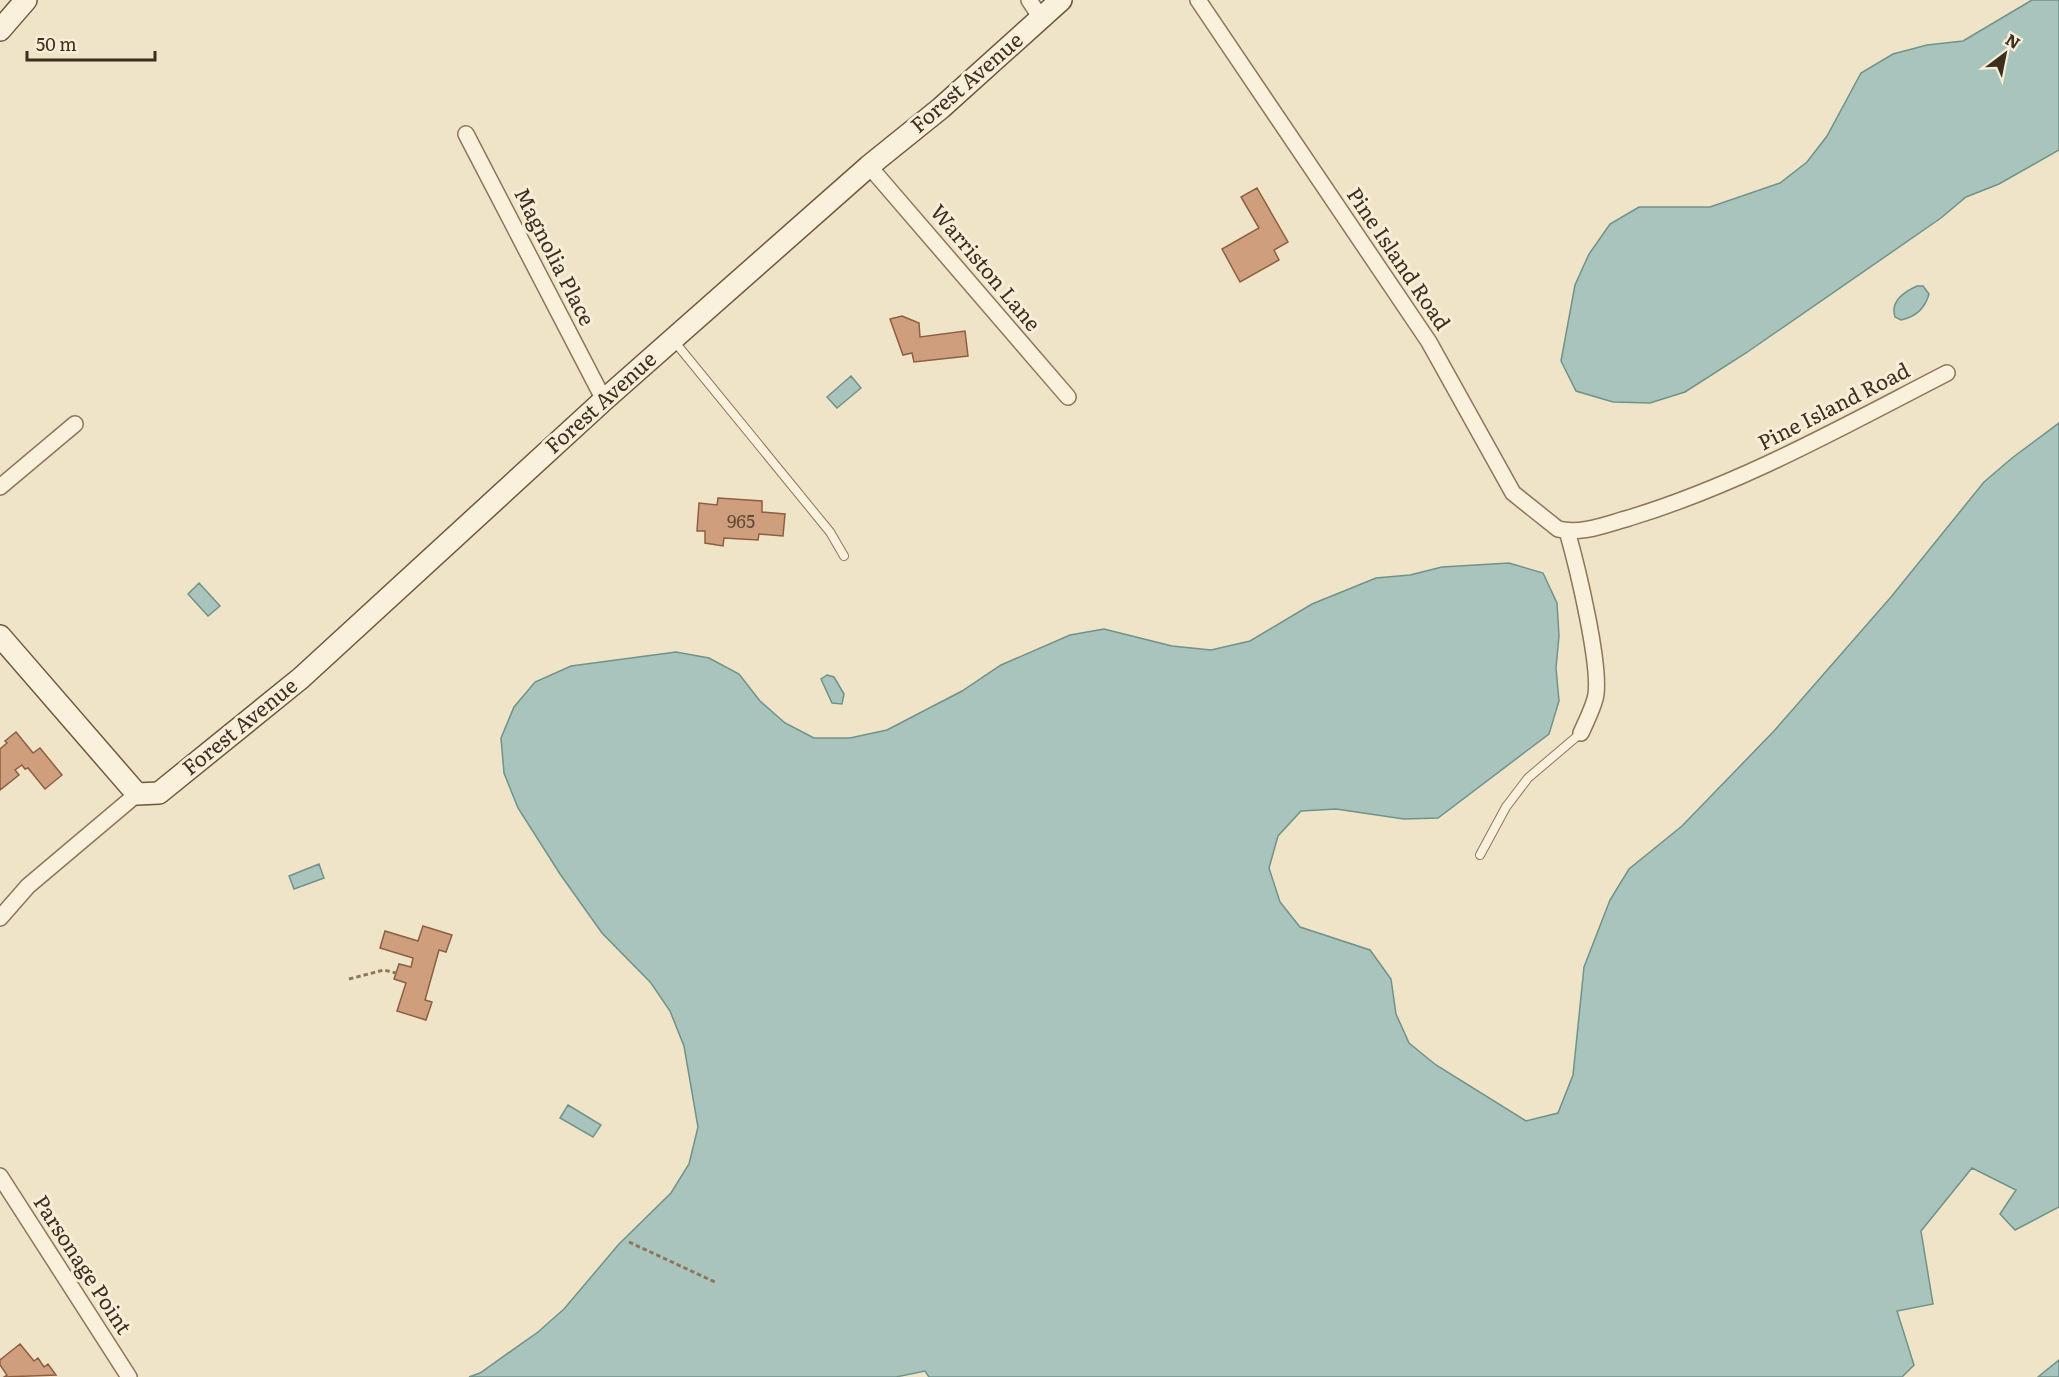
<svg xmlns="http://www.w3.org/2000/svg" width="2059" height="1377" viewBox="0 0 2059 1377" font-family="Literata,serif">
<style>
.water{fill:#a9c4bc;stroke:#6f938a;stroke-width:1.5}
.building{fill:#cf9f7d;stroke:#8d5f41;stroke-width:1.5}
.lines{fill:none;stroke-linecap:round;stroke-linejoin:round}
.lane-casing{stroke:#8d765c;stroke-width:10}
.street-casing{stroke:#8d765c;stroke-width:18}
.secondary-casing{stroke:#6f573f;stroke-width:24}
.path{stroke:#8d765c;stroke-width:3;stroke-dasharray:4.5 3;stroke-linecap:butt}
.lane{stroke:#faf1dc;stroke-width:8}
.street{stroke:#faf1dc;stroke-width:15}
.secondary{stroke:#faf1dc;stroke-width:21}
.labels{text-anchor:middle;stroke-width:6;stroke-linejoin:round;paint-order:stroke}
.number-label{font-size:18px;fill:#624a37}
.street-label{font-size:21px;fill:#3d2e20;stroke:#f7eed8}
</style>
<rect width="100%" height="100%" fill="#f0e4c8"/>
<path class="water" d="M 2032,0 L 2059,0 L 2059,150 L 1999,184 L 1966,197 L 1941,218 L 1746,353 L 1685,392 L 1650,403 L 1613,402 L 1576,391 L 1561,361 L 1575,285 L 1589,254 L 1610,224 L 1639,207 L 1710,207 L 1780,183 L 1807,162 L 1827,136 L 1861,73 L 1893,54 L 1927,45 L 1963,41 Z
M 1917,286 L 1923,286 L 1929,294 C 1925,309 1915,317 1901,320 L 1895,317 C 1890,301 1904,292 1917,286 Z
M 851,376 L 861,388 L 837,408 L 827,397 Z
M 2059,423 L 2059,1207 L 2015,1230 L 2000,1214 L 2016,1190 L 1972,1168 L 1921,1231 L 1933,1304 L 1897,1311 L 1914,1365 L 1902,1377 L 929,1377 L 925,1371 L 896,1377 L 469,1377 L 480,1373 L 538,1332 L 564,1309 L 619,1244 L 671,1193 L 689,1164 L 698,1127 L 684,1046 L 670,1011 L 651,983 L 602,933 L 560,874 L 518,808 L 504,773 L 501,738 L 514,707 L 535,682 L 571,666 L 676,652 L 709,658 L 739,674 L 760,701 L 785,723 L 814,738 L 850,738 L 887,730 L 962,691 L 1001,665 L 1070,635 L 1104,629 L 1172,646 L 1211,650 L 1250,641 L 1312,604 L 1376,578 L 1410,575 L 1442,567 L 1509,563 L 1543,573 L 1557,603 L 1559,636 L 1556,668 L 1559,701 L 1549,734 L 1438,818 L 1404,819 L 1336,809 L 1301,811 L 1278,836 L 1269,868 L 1280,902 L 1300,927 L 1370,950 L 1391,979 L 1396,1014 L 1409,1043 L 1436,1065 L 1526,1121 L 1558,1113 L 1573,1075 L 1584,967 L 1610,900 L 1629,869 L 1682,826 L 1774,731 L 1891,597 L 1984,482 L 2012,458 Z
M 199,583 L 220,606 L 208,616 L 188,594 Z
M 827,675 L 834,677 L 844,694 L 842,704 L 832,703 L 821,679 Z
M 319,864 L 324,878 L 294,889 L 289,876 Z
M 568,1105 L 601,1125 L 593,1137 L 560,1118 Z
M 2059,1360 L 2059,1377 L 2038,1377 Z"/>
<path class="building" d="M 1257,188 L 1288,242 L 1274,250 L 1279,260 L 1240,282 L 1222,249 L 1259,228 L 1241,197 Z
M 902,316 L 919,323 L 920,337 L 965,331 L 968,356 L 914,362 L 912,353 L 903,355 L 890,319 Z
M 718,498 L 762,501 L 762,512 L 785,514 L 783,536 L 759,534 L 758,540 L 724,538 L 723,546 L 705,543 L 705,531 L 697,531 L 699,503 L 717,505 Z
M 16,732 L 33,753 L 40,748 L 62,775 L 45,789 L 28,768 L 25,769 L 22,765 L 15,770 L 19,775 L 0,790 L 0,749 L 7,743 L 5,741 Z
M 423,926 L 452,935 L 446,952 L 439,950 L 425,1000 L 432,1002 L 426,1020 L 397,1011 L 406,983 L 394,979 L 399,964 L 411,967 L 413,958 L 380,948 L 385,931 L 418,941 Z
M 20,1344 L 34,1361 L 38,1358 L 44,1367 L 48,1364 L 56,1375 L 4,1377 L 7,1375 L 0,1365 L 0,1360 Z"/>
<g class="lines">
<g class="lane-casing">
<path id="lane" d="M 674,341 L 830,532 L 844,556
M 1480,855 L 1506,807 L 1528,778 L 1581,733"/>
</g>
<g class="street-casing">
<path id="street" d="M 1029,0 L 1041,18
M 1198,0 L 1429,342 L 1513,493 L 1558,529 C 1581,535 1607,524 1629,518 C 1741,484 1844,426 1947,373
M 466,134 L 604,400
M 869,166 L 1068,397
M 0,487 L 75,424
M 1567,531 C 1576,562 1603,671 1595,699 C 1592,710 1586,722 1581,733
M 0,918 L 28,886 L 137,794
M 0,1176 L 129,1377"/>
</g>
<g class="secondary-casing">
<path id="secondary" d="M 0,30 L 26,0
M 0,636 L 137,794 L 159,793 L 301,678 L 604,400 L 869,166 L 941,108 L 1061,0"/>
</g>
<path class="path" d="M 349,979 L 384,970 L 396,973
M 629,1242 L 717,1283"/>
<use href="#lane" class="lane"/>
<use href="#street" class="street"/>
<use href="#secondary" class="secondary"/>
</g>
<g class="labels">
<g class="number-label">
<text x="741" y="528">965</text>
</g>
<g class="street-label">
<text transform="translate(967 83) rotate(-41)" y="7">Forest Avenue</text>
<text transform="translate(554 257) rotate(63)" y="7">Magnolia Place</text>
<text transform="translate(1398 259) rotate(56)" y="7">Pine Island Road</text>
<text transform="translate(985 268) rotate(50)" y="7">Warriston Lane</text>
<text transform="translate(601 403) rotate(-42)" y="7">Forest Avenue</text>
<text transform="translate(1834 407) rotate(-27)" y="7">Pine Island Road</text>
<text transform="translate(240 727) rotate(-39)" y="7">Forest Avenue</text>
<text transform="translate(82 1265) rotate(57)" y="7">Parsonage Point</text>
</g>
</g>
<g transform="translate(2005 54) rotate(32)" stroke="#f7eed8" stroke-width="4.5" paint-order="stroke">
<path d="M0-4.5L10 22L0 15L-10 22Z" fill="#3d2e20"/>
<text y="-9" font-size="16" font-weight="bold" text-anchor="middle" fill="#3d2e20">N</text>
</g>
<path d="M27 51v9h128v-9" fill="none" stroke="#3d2e20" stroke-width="3"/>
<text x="36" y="51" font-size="18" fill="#3d2e20" stroke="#f7eed8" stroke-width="4.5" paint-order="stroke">50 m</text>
</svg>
